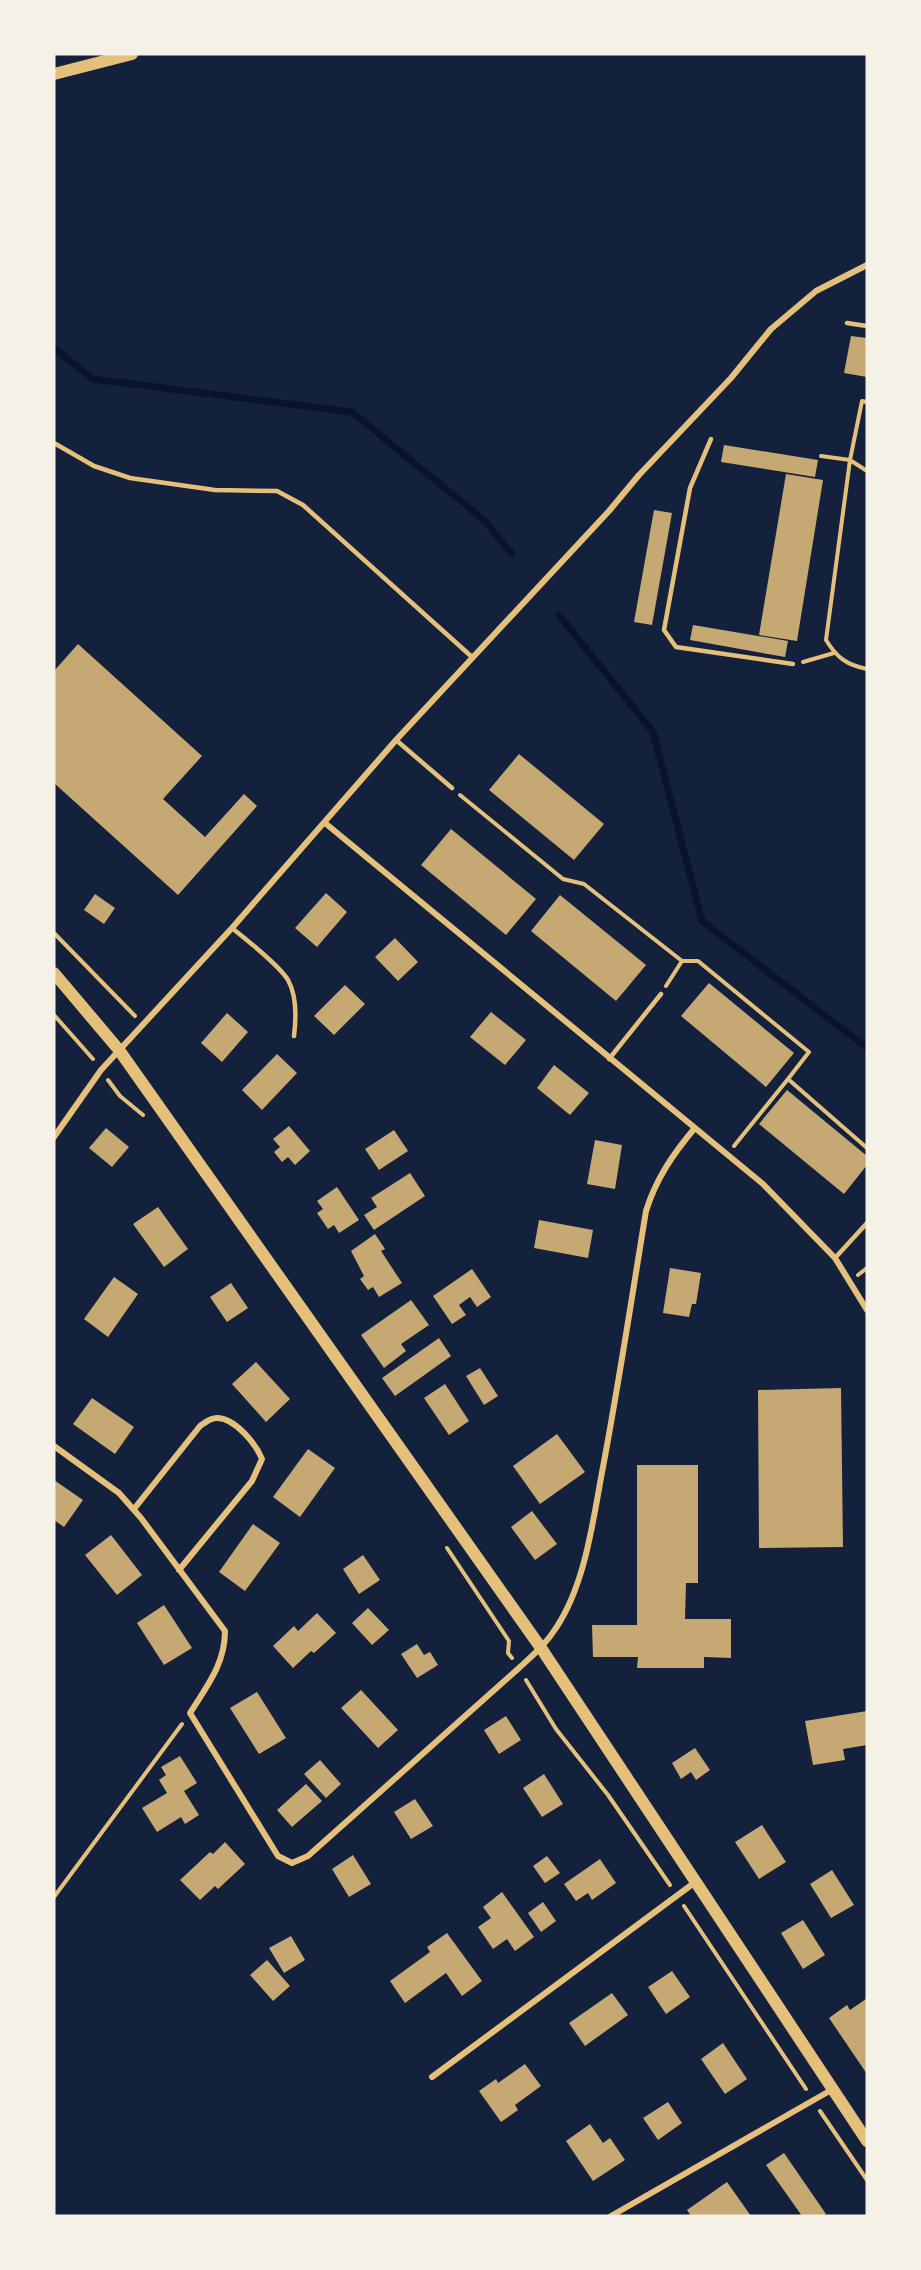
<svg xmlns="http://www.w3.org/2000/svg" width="921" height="2270" viewBox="0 0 921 2270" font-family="Georgia,serif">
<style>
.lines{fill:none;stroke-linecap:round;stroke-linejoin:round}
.stream{stroke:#0b132b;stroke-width:7}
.building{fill:#c6a872}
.path{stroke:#e5c07b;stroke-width:4}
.service{stroke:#e5c07b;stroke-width:4.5}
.minor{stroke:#e5c07b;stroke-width:6}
.secondary{stroke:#e5c07b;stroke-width:12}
</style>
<rect width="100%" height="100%" fill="#14213d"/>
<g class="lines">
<path class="stream" d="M 54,348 L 93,379 L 352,412 L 485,521 L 512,554
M 559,615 L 653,732 L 702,921 L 867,1048"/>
</g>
<path class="building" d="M 851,336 L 867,338 L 867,377 L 844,373 Z
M 724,445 L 818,460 L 815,477 L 721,462 Z
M 786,474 L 823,480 L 797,641 L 759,635 Z
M 654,510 L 672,513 L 652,625 L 634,622 Z
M 693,625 L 788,641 L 785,657 L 690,640 Z
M 78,644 L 202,756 L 163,799 L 205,837 L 244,794 L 257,806 L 178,895 L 54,783 L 54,671 Z
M 519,754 L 604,824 L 574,860 L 489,790 Z
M 451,829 L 536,899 L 506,935 L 421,865 Z
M 326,893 L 347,912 L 317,947 L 295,928 Z
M 95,894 L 115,908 L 104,924 L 84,910 Z
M 560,895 L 646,965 L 616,1001 L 531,931 Z
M 395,938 L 418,962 L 398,981 L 375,957 Z
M 709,983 L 794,1053 L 766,1087 L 681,1016 Z
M 345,985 L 365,1004 L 334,1035 L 314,1016 Z
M 491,1012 L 526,1040 L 505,1065 L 470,1037 Z
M 227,1013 L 248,1032 L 222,1062 L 201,1043 Z
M 277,1054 L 297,1073 L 262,1110 L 242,1090 Z
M 554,1065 L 589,1093 L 570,1115 L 537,1088 Z
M 787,1090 L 867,1156 L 867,1165 L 844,1194 L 759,1124 Z
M 289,1126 L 310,1151 L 295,1165 L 288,1157 L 282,1162 L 274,1152 L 280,1147 L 273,1139 Z
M 106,1128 L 129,1147 L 112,1167 L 89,1148 Z
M 394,1130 L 408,1151 L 379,1170 L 365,1149 Z
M 595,1140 L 622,1145 L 615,1189 L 587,1184 Z
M 410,1173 L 425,1196 L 374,1230 L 364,1215 L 377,1207 L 371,1198 Z
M 337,1187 L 359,1220 L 339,1233 L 334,1225 L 328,1229 L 317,1213 L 323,1209 L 317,1201 Z
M 158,1207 L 188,1249 L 164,1267 L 133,1224 Z
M 539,1220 L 593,1230 L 588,1258 L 534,1248 Z
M 375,1234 L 385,1249 L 381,1251 L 402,1283 L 379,1297 L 373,1287 L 368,1290 L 360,1279 L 364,1276 L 351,1251 Z
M 670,1268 L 701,1273 L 696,1304 L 692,1304 L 689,1317 L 663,1313 Z
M 472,1269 L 491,1297 L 477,1307 L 470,1297 L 459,1305 L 466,1315 L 452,1324 L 433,1296 Z
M 114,1277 L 138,1294 L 108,1337 L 84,1319 Z
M 231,1283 L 248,1308 L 227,1322 L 210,1297 Z
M 411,1300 L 429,1325 L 401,1344 L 406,1351 L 384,1368 L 361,1335 Z
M 439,1338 L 451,1356 L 395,1396 L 382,1378 Z
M 256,1362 L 290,1399 L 266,1422 L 232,1384 Z
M 480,1368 L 498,1396 L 484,1405 L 466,1376 Z
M 445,1384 L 469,1421 L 449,1435 L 424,1398 Z
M 841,1388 L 843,1547 L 759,1548 L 758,1390 Z
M 92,1398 L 134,1427 L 115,1454 L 73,1424 Z
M 557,1434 L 585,1472 L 540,1504 L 513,1466 Z
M 308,1449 L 335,1468 L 300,1517 L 273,1497 Z
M 637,1465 L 698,1465 L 698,1583 L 686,1583 L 685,1619 L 731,1619 L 731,1658 L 704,1657 L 704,1668 L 637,1668 L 638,1657 L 593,1657 L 592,1625 L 637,1625 Z
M 54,1480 L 83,1500 L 64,1527 L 54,1520 Z
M 532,1511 L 557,1544 L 535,1560 L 511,1527 Z
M 253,1524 L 280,1543 L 245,1591 L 219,1572 Z
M 111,1535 L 142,1575 L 117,1595 L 85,1555 Z
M 363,1555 L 380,1580 L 359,1594 L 343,1569 Z
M 164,1605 L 192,1648 L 164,1665 L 137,1623 Z
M 368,1608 L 389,1630 L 372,1645 L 352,1623 Z
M 317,1613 L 336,1633 L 314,1653 L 311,1651 L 293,1668 L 273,1646 L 294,1626 L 298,1631 Z
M 417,1644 L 424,1655 L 430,1652 L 438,1665 L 417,1678 L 401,1654 Z
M 361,1690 L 398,1730 L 378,1748 L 341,1708 Z
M 257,1692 L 286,1738 L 259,1754 L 230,1708 Z
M 867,1711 L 867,1745 L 843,1749 L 845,1760 L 813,1765 L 805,1721 Z
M 506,1716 L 521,1740 L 499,1754 L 484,1730 Z
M 695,1748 L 710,1770 L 696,1780 L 691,1772 L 681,1779 L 672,1763 Z
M 180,1756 L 197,1783 L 184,1791 L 199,1815 L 185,1824 L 181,1817 L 157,1832 L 142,1808 L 167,1793 L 159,1780 L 166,1775 L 161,1767 Z
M 320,1760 L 341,1784 L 326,1798 L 304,1774 Z
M 544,1774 L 563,1804 L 542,1817 L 523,1788 Z
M 306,1784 L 322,1801 L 292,1827 L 277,1810 Z
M 415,1799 L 433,1826 L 411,1839 L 394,1812 Z
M 762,1825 L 786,1862 L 759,1879 L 735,1842 Z
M 225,1842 L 245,1864 L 218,1889 L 215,1886 L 200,1900 L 180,1880 L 210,1852 L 213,1854 Z
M 353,1855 L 371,1884 L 349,1897 L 332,1869 Z
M 547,1856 L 560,1873 L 545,1883 L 533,1866 Z
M 600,1859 L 616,1883 L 592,1900 L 588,1893 L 576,1901 L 564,1884 Z
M 832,1870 L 854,1905 L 831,1918 L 810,1884 Z
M 502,1892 L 534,1937 L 515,1951 L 507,1939 L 493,1949 L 478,1927 L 491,1918 L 483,1907 Z
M 543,1902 L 556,1921 L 541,1932 L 528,1913 Z
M 803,1920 L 825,1955 L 803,1969 L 781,1933 Z
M 447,1933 L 482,1981 L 462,1996 L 446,1973 L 405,2003 L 390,1981 L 430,1952 L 427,1947 Z
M 291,1936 L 305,1960 L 284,1973 L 269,1948 Z
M 267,1960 L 290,1986 L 273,2001 L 250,1975 Z
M 672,1971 L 690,1997 L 666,2014 L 648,1987 Z
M 612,1993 L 628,2015 L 585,2046 L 569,2023 Z
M 866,1999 L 867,2001 L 867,2074 L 829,2018 L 847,2005 L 850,2010 Z
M 723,2043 L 747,2079 L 725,2094 L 701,2059 Z
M 525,2064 L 541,2086 L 515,2105 L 518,2110 L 501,2122 L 479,2091 L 496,2079 L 498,2083 Z
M 668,2102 L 682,2123 L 658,2140 L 643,2118 Z
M 590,2124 L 603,2143 L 610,2138 L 625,2160 L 593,2181 L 566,2141 Z
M 784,2153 L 826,2214 L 823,2216 L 802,2216 L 766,2165 Z
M 727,2182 L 751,2216 L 691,2216 L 687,2210 Z"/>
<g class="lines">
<path class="path" d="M 867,402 L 862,401 L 850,460 L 826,640 C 837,658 847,665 867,669
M 821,456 L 850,460 L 867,471
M 803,662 L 834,653
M 460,795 L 563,879 L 584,884 L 682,961 L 698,961 L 809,1052 L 788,1079
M 54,933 L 135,1016
M 666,986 L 682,961
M 54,1015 L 93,1059
M 108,1080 L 120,1096 L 143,1115
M 734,1146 L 788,1079 L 867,1148
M 858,1275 L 867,1268
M 447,1548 L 509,1641 L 508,1653 L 512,1658
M 526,1680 L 556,1729 L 608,1795 L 670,1885
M 54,1897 L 182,1724
M 684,1906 L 806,2089
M 820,2111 L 867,2180"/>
<path class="service" d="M 847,323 L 867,326
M 711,439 L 690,488 L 664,630 L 676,647 L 793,664
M 54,443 L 94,466 L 130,478 L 215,490 L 277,491 L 303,505 L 472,657
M 396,740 L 452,788
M 232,928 C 247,940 279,965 288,980 C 297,996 296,1020 294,1036
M 609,1059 L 661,994
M 835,1258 L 867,1223"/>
<path class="minor" d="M 325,823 L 763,1184 L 835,1258 L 867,1310
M 54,1137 L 101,1070 L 232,928 L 396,740 L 609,511 L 639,475 L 731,378 L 771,329 L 816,291 L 867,265
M 54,1446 L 119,1493 L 141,1518 L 225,1631 C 225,1664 207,1686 190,1713 L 278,1856 L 292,1863 L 308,1856 L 519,1668 C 532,1656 546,1644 556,1628 C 586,1583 593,1519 603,1467 C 619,1382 632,1296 646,1211 C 656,1179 673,1154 694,1129
M 134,1509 L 200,1426 C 206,1422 210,1418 217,1418 C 235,1418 256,1444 262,1459 L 252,1481 L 179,1570
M 432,2077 L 694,1883
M 611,2216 L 833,2089"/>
<path class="secondary" d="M 54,74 L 132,54
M 54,973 L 119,1050 L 541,1648 L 867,2141"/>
</g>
<rect width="921" height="2270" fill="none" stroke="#f6f1e7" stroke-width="111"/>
</svg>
